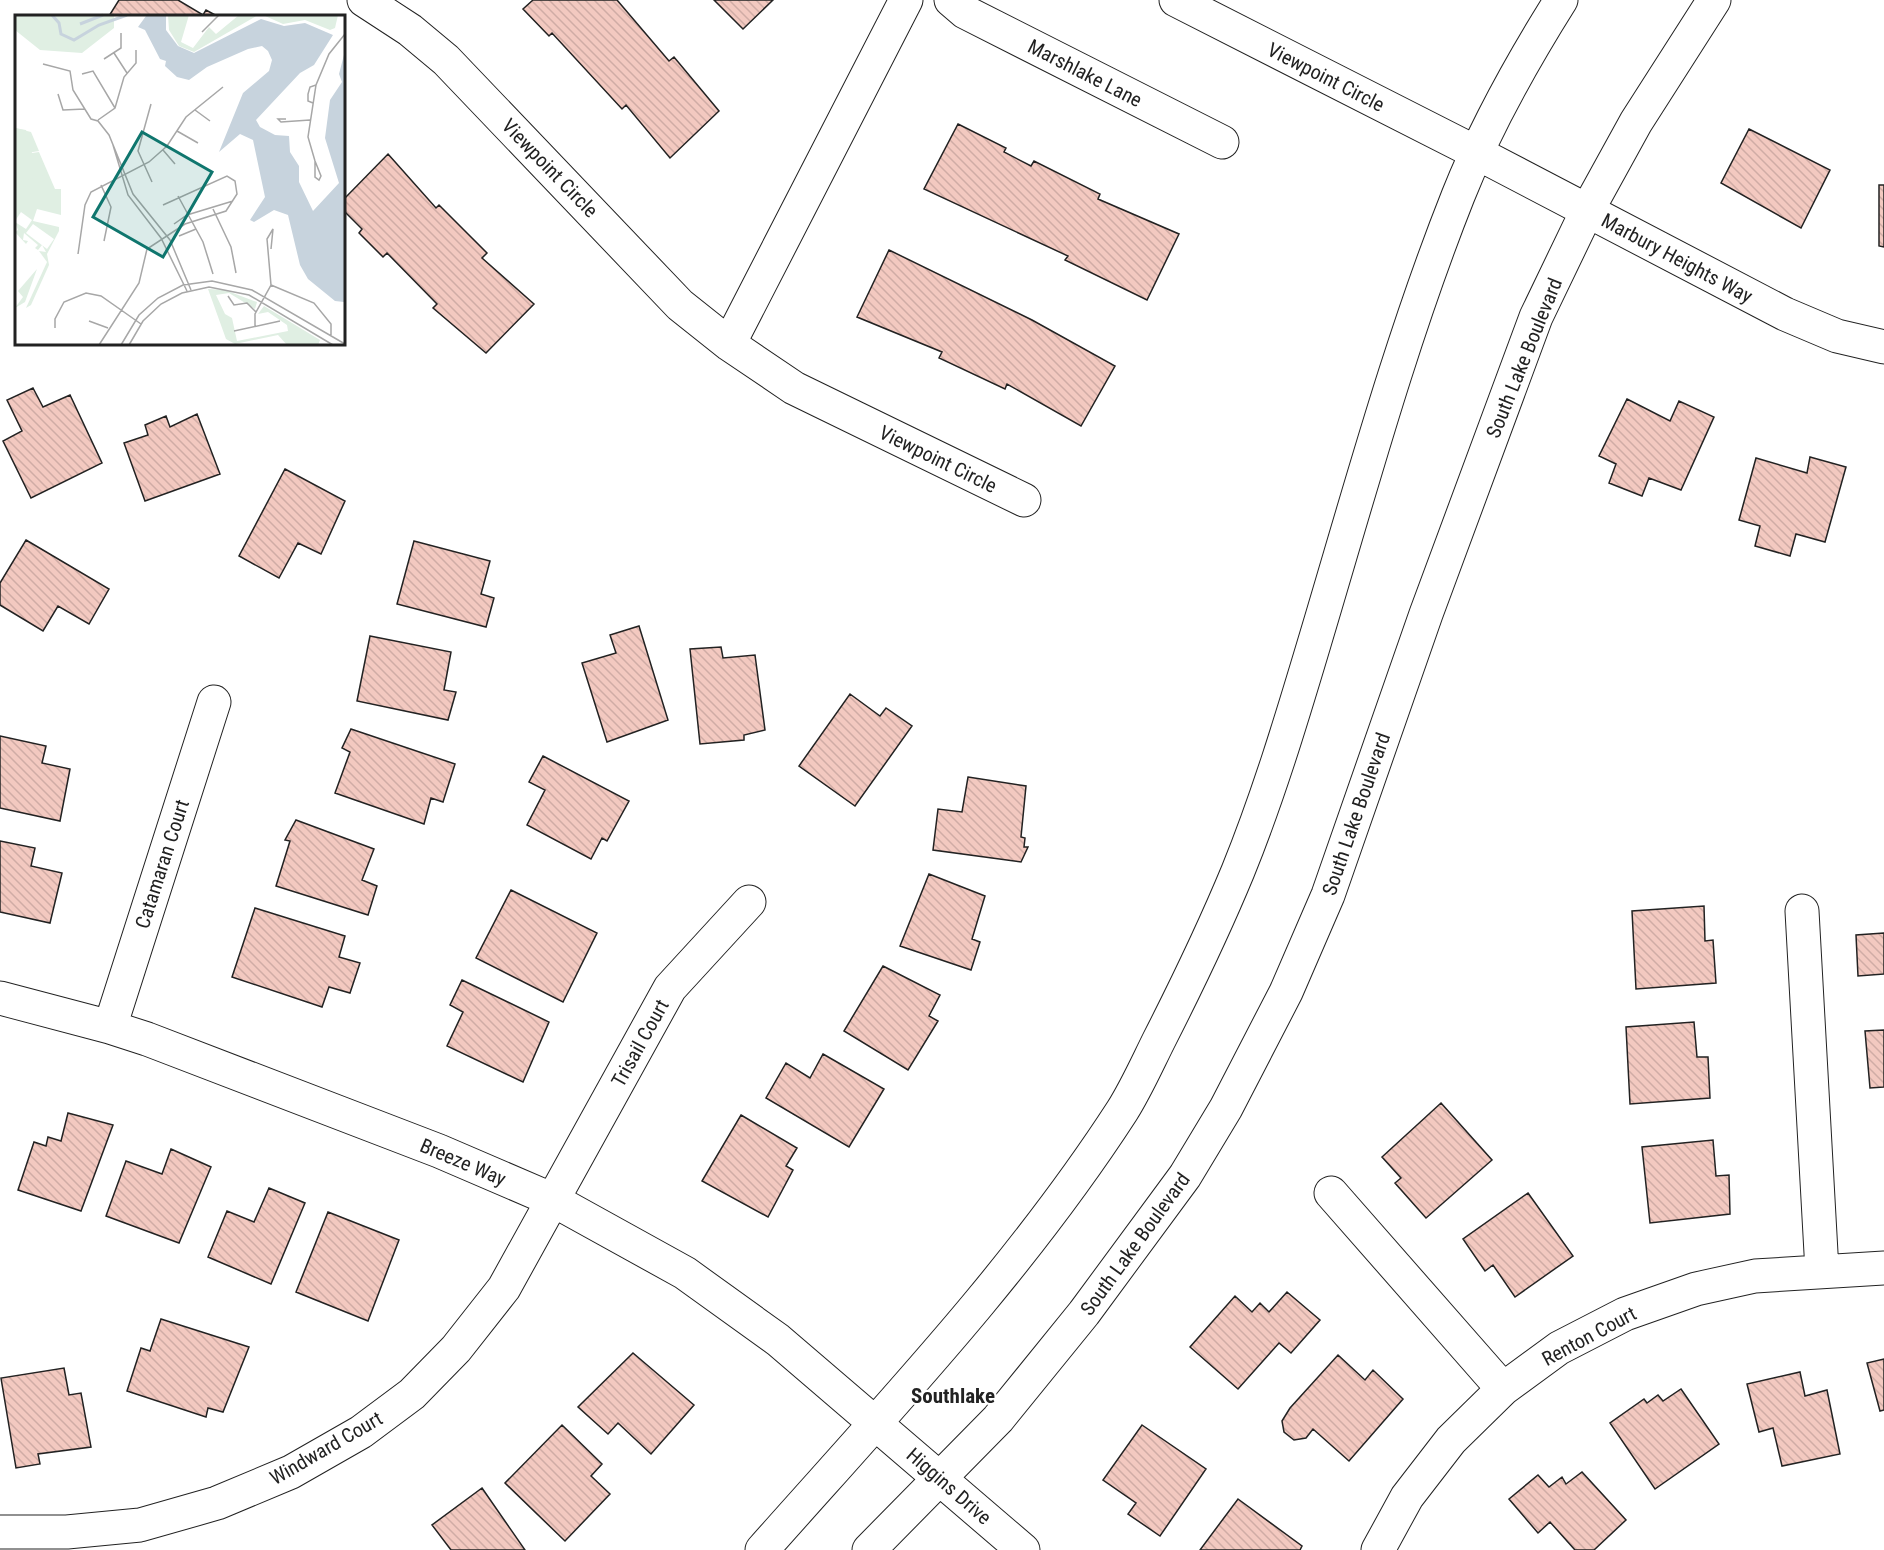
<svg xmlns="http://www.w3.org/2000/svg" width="1884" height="1550" viewBox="0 0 1884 1550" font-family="'Roboto Condensed',sans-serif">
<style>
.building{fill:url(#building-back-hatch);stroke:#222;stroke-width:1.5}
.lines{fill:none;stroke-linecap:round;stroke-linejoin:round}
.minor-casing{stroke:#222;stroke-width:35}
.minor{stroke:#fff;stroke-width:33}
.labels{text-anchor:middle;stroke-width:4.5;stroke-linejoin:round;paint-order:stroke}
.street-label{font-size:20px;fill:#222;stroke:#fff}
.neighbourhood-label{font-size:21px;font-weight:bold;fill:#222;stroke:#fff}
.inset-river{fill:none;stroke:#c7d3dd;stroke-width:3}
.inset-road{fill:none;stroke:#a7a7a7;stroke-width:1.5}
.view{fill:#0f766e;fill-opacity:0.15;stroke:#0f766e;stroke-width:3}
.inset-edge{fill:none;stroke:#222;stroke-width:3}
</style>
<defs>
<pattern id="building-back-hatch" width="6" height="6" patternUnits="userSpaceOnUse" patternTransform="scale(1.5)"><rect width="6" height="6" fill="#f3c9c0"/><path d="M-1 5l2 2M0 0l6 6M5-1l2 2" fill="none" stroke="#d0aca5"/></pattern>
</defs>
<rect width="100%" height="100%" fill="#fff"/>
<path class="building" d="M 119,0 L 178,0 L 203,15 L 206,10 L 217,16 L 109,16 Z
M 533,0 L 617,0 L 669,61 L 674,57 L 719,111 L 670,158 L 626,105 L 622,109 L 552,33 L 549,36 L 523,9 Z
M 714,0 L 773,0 L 743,29 Z
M 958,124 L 1006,148 L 1004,152 L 1031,166 L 1034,161 L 1100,194 L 1098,199 L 1179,234 L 1147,300 L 1065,260 L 1068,256 L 924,189 Z
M 1749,129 L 1830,170 L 1801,228 L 1721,183 Z
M 388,154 L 436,208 L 439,205 L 487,253 L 482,258 L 534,304 L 486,353 L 433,308 L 437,304 L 387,253 L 383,257 L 359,233 L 362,229 L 344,211 L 344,199 Z
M 1879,185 L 1884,185 L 1884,247 L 1879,246 Z
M 889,250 L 1032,320 L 1115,366 L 1081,426 L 1007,384 L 1005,389 L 939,358 L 942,352 L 857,317 Z
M 33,388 L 43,407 L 70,395 L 102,463 L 31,498 L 3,441 L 22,431 L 7,400 Z
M 1627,399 L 1670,421 L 1679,401 L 1714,417 L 1681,490 L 1649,478 L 1642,496 L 1609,483 L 1616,464 L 1599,456 Z
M 197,414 L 220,474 L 145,501 L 124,443 L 148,435 L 145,425 L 166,416 L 170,427 Z
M 1810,457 L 1846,467 L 1825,542 L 1796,534 L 1790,556 L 1755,546 L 1760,526 L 1739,520 L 1756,458 L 1807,473 Z
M 285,469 L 345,501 L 321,554 L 298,543 L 279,578 L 239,556 Z
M 26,540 L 109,589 L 89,624 L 58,606 L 43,631 L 0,605 L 0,583 Z
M 414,541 L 490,561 L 481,594 L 494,598 L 486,627 L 397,604 Z
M 639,626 L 668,720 L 607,742 L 582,663 L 616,653 L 610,635 Z
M 370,636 L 451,652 L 444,690 L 456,692 L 448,720 L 357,701 Z
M 721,647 L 723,658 L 755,655 L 765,730 L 744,735 L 744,740 L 700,744 L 690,649 Z
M 850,694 L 880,716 L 886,708 L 912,726 L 855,806 L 799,766 Z
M 351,729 L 455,764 L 443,802 L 431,798 L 424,824 L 335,793 L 350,752 L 342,748 Z
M 0,736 L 46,746 L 42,763 L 70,769 L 60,821 L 0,808 Z
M 543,756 L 629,801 L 607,841 L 602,838 L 591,859 L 527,825 L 545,790 L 529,782 Z
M 968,777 L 1026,786 L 1021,837 L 1025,838 L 1024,847 L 1028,847 L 1021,862 L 933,850 L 938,809 L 962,812 Z
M 296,820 L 374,849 L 362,880 L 377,886 L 368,915 L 276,886 L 290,841 L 285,840 Z
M 0,841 L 35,848 L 31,866 L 62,873 L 50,923 L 0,912 Z
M 929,874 L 985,896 L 972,939 L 980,942 L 971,970 L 900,946 Z
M 511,890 L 597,933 L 563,1002 L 476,958 Z
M 1704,906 L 1705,941 L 1713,940 L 1716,983 L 1636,989 L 1632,911 Z
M 255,908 L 345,936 L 339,957 L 360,963 L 350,993 L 329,987 L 322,1007 L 232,977 Z
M 1884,933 L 1884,974 L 1858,976 L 1856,935 Z
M 883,966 L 940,995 L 929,1016 L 938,1021 L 908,1070 L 844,1031 Z
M 462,980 L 549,1022 L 523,1082 L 447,1046 L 463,1012 L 450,1005 Z
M 1694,1022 L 1697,1057 L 1708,1057 L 1710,1098 L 1630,1104 L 1626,1027 Z
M 1884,1030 L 1884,1087 L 1870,1088 L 1865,1031 Z
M 823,1054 L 884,1089 L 849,1147 L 766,1098 L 786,1063 L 810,1078 Z
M 1441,1103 L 1492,1160 L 1426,1218 L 1395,1183 L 1401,1178 L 1382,1157 Z
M 68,1113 L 113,1125 L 81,1211 L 18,1190 L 34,1142 L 46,1146 L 48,1137 L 61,1141 Z
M 741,1115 L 797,1148 L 786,1166 L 793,1170 L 768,1217 L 702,1181 Z
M 1713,1140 L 1716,1176 L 1729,1175 L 1730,1214 L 1650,1223 L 1642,1147 Z
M 171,1149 L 211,1167 L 179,1243 L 106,1216 L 126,1161 L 162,1174 Z
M 269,1188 L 305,1203 L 271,1284 L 208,1257 L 227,1211 L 254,1222 Z
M 1528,1193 L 1573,1256 L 1515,1297 L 1493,1265 L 1485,1271 L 1463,1239 Z
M 328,1212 L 399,1240 L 368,1321 L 296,1292 Z
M 1287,1292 L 1320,1320 L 1291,1353 L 1279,1343 L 1238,1389 L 1190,1347 L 1235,1296 L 1252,1312 L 1260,1303 L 1269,1312 Z
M 161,1319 L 249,1347 L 223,1412 L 208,1408 L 206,1417 L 127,1391 L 141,1348 L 150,1351 Z
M 633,1353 L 694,1405 L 651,1454 L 618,1423 L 608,1434 L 578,1407 Z
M 1338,1355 L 1365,1380 L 1373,1370 L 1403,1399 L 1349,1461 L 1313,1429 L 1306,1438 L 1294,1440 L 1284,1432 L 1282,1421 L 1290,1408 Z
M 1884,1359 L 1884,1410 L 1880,1411 L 1867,1363 Z
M 64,1368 L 69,1395 L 81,1393 L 91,1447 L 38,1454 L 40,1464 L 16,1468 L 1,1378 Z
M 1800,1372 L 1805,1396 L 1827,1390 L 1840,1454 L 1782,1466 L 1773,1428 L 1759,1432 L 1747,1384 Z
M 1681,1389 L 1719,1444 L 1655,1489 L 1610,1423 L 1644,1399 L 1647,1403 L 1658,1395 L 1663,1401 Z
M 562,1425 L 602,1464 L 591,1476 L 610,1494 L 565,1541 L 505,1483 Z
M 1142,1425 L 1206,1469 L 1160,1536 L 1128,1514 L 1136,1503 L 1103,1480 Z
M 1582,1472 L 1626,1520 L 1594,1550 L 1575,1550 L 1550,1522 L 1538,1533 L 1509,1499 L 1538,1475 L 1549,1487 L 1562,1477 L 1566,1484 Z
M 482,1488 L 525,1550 L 451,1550 L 432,1525 Z
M 1238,1499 L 1302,1546 L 1300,1550 L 1200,1550 Z"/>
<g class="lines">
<g class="minor-casing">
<path id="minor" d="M 364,0 L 410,30 L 446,60 L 680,305 L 729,344 L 794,388 L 1024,500
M 951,0 L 965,12 L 1222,142
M 1176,0 L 1477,153 L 1785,314 L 1837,336 L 1884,347
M 729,344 L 906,0
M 1802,911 L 1822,1271
M 0,998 L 110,1027 L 147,1039 L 439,1151 L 553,1200 L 685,1273 L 778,1340 L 1023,1550
M 110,1027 L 214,702
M 1331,1193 L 1503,1389
M 0,1532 L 67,1532 L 140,1525 L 217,1503 L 291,1472 L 361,1432 L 412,1394 L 456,1349 L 504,1288 L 670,988 L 749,902
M 762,1550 C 887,1409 1019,1270 1122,1111 C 1136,1089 1147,1064 1159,1040 C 1187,985 1214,929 1238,871 C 1268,797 1291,721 1314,644 C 1359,494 1400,342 1458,196 C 1485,128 1522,62 1561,0
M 869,1550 L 998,1419 L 1084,1313 L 1185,1176 L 1226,1108 L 1286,992 L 1328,895 L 1426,614 L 1536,317 L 1587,211 L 1636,122 L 1714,0
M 1378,1550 L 1407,1497 L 1451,1440 L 1503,1389 L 1559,1348 L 1625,1314 L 1696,1289 L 1755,1276 L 1884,1268"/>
</g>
<use href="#minor" class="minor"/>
</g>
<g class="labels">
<g class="street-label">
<text transform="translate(1085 73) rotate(27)" y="7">Marshlake Lane</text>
<text transform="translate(1326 77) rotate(27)" y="7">Viewpoint Circle</text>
<text transform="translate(550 168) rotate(46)" y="7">Viewpoint Circle</text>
<text transform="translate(1677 258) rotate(28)" y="7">Marbury Heights Way</text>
<text transform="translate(1524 358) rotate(-68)" y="7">South Lake Boulevard</text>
<text transform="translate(938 459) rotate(26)" y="7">Viewpoint Circle</text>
<text transform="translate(1356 814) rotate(-71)" y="7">South Lake Boulevard</text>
<text transform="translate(162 864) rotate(-72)" y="7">Catamaran Court</text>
<text transform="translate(640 1043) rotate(-61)" y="7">Trisail Court</text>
<text transform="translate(463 1162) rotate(23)" y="7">Breeze Way</text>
<text transform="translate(1135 1244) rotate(-54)" y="7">South Lake Boulevard</text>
<text transform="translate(1589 1336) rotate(-28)" y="7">Renton Court</text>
<text transform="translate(326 1448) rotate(-30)" y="7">Windward Court</text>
<text transform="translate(949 1486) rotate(41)" y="7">Higgins Drive</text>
</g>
<g class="neighbourhood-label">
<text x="953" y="1403">Southlake</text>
</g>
</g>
<g transform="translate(15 15)">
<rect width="330" height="330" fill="#fff"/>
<path d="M 0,113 L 11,115 L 17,138 L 24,137 L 40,174 L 46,174 L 46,200 L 22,194 L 18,206 L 44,212 L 44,216 L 32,239 L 34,250 L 16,290 L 11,293 L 32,247 L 24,236 L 31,237 L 27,230 L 23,235 L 20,233 L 23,230 L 9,218 L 8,225 L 13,226 L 11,229 L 0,217 L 3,215 L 0,207 L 11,214 L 17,205 L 6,197 L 0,206 ZM 18,209 L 39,224 L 32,234 L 11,218 ZM 22,254 L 10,287 L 0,293 L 8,282 L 3,276 Z" fill="#e0efe3" fill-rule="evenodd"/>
<path d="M 0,0 L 99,0 L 99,13 L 67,38 L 25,35 L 0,15 ZM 153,0 L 174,0 L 166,27 L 178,33 L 194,12 L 201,19 L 224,0 L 243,0 L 179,37 L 164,31 L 154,15 ZM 248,0 L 323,0 L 320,13 L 315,15 L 290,5 L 268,9 ZM 193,274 L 210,275 L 242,287 L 240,294 L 214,278 L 201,280 L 210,299 L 217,303 L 222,326 L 273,316 L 272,310 L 253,297 L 243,299 L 249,291 L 305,325 L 303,330 L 272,330 L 263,320 L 220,329 L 211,324 Z" fill="#e0efe3"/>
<path d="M 0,113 L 16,117 L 24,136 L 0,140 ZM 25,141 L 31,159 L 0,169 L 0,150 ZM 35,164 L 40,179 L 5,189 L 1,174 Z" fill="#e0efe3"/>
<path d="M 108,0 L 151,0 L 151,15 L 163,31 L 179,38 L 246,4 L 269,11 L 290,8 L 318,20 L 299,50 L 285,58 L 241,105 L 245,112 L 260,120 L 274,121 L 275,137 L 284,151 L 284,167 L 298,196 L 324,168 L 310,123 L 315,85 L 327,67 L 324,59 L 330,36 L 329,287 L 320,286 L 293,264 L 285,250 L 273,200 L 259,195 L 239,207 L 235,205 L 250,182 L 238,125 L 225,119 L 204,137 L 228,78 L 254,56 L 257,45 L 253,36 L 247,31 L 233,34 L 192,52 L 174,65 L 162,62 L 150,51 L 151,46 L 145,44 L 130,15 L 123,12 L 131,1 Z" fill="#c7d3dd"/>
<path class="inset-river" d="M 37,0 L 44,8 L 46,19 L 59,25 L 84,10 L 112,0M 65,9 L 88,0"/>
<path class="inset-road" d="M 187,17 L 204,0M 99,38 L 112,58M 89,44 L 106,33 L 106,18M 28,49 L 55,56 L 58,75 L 76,104 L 83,106 L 94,120 L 118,179 L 155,225 L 176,275M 67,59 L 78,56 L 100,93M 43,79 L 48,95 L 70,94M 298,88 L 293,86 L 293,79 L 295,72 L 301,70M 136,89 L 123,136 L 137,167M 180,95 L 195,106M 271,104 L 263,104 L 266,107 L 295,105M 83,105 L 100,93 L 109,62 L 121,48 L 121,35M 162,116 L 183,128M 98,130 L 113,180 L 146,223 L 172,276M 148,135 L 160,149M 300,146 L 293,122 L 301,70 L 314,39 L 330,19M 300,146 L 306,161 L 304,165 L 300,162 ZM 86,170 L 96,192 L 89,226M 163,181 L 188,227 L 198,259M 198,194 L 216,232 L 221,258M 159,209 L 172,200 L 218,186M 164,221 L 181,214M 63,239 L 70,190 L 76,177 L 134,147 L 152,131 L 171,102 L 208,72M 256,270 L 299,288 L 316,309 L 316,320M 213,281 L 219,290 L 232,288 L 241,297M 74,306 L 93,313M 240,311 L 240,299 L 256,270 L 252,224 L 258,214 L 256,234M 40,313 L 40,304 L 49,287 L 71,278 L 86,281 L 126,309M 219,316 L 265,306M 84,330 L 124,268 L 132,234 L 170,209 L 211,196 L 222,179 L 220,166 L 212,161 L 148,190M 106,330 L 124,300 L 143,283 L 168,270 L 197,266 L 237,275 L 330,329M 114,330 L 128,306 L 146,289 L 167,278 L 194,272 L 234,280 L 318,330"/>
<path class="view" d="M 127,117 L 197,157 L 148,242 L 78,202 Z"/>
<rect width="330" height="330" class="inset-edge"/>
</g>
</svg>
